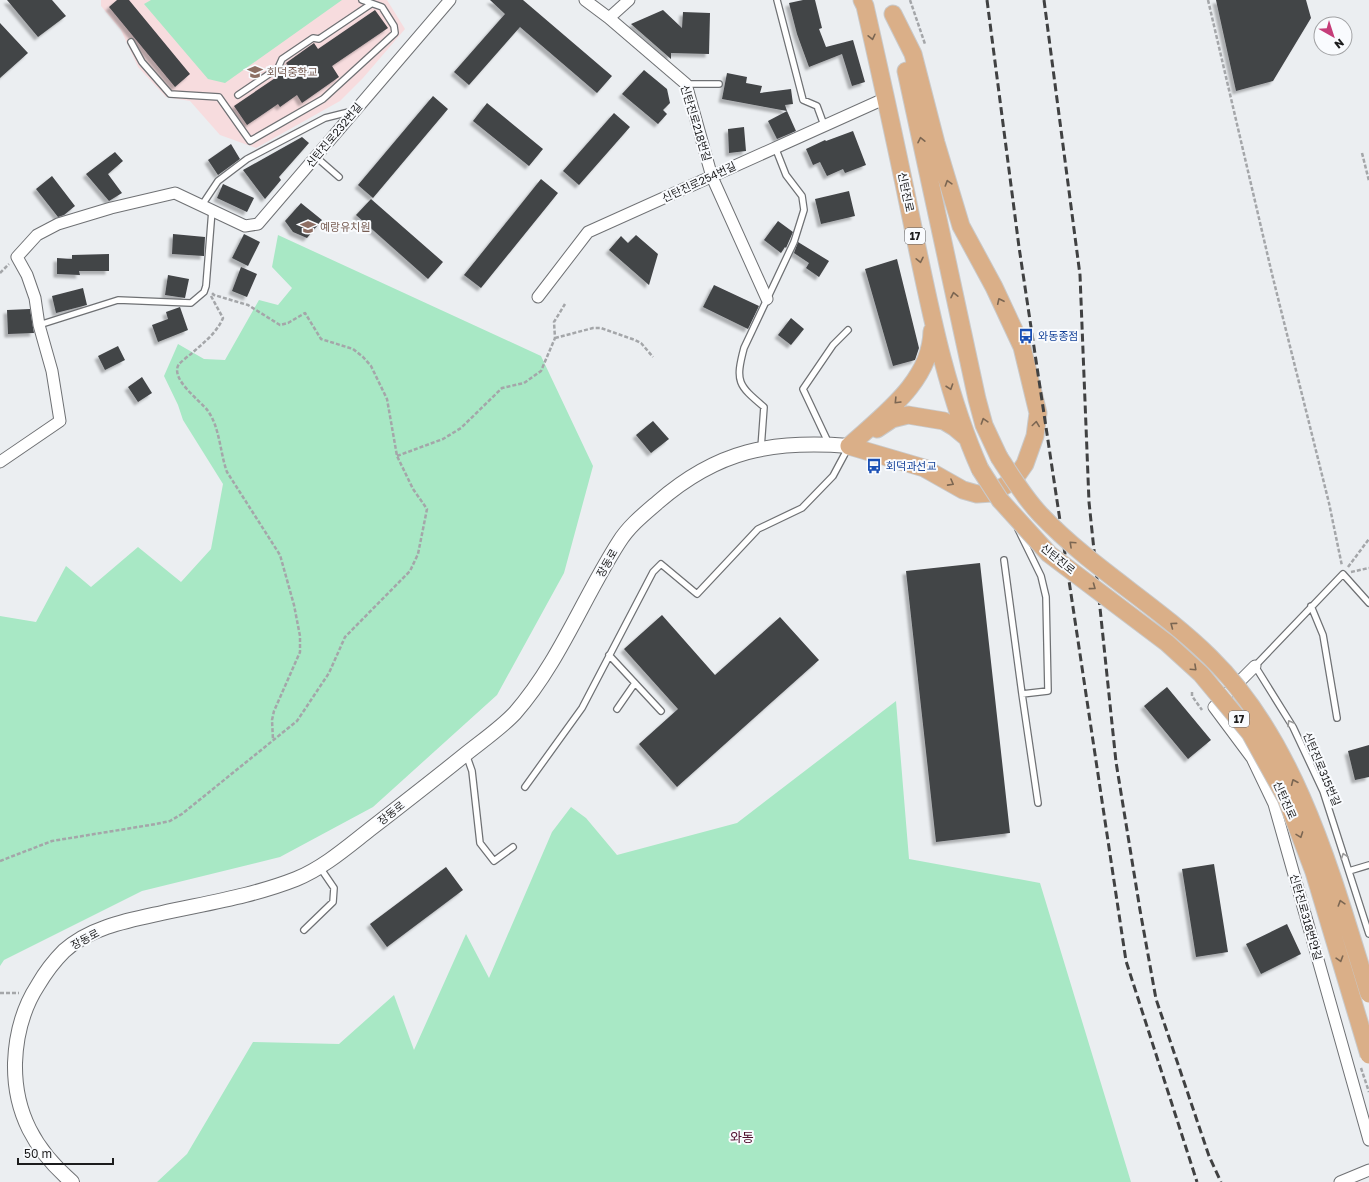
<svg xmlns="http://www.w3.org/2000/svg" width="1369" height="1182" viewBox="0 0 1369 1182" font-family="'Golos Text','Noto Sans KR',sans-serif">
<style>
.education{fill:#f7dcde}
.green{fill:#a8e8c5}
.building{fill:#424447;filter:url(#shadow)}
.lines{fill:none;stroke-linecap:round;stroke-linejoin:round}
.service-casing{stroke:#6f7174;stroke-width:8}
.minor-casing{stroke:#6f7174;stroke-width:13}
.tertiary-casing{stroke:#6f7174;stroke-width:16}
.primary-casing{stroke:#c9c9c9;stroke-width:19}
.path{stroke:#a4a6a9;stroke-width:2.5;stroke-dasharray:4 2;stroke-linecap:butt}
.service{stroke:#fff;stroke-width:5.5}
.minor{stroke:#fff;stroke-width:11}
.tertiary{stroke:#fff;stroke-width:14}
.primary{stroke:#daaf88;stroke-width:17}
.rail{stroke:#404142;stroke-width:3;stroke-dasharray:8 4;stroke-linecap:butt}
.primary-bridge-casing{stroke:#c9c9c9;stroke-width:19;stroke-linecap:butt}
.path-bridge{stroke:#a4a6a9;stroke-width:2.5;stroke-dasharray:4 2;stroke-linecap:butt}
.primary-bridge{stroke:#daaf88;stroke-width:17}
.oneway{stroke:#7b6652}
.oneway2{stroke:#999}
.labels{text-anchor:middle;stroke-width:4;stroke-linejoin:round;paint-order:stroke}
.shield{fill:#f9fbfe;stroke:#5e5f60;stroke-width:1}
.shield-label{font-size:10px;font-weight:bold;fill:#1c1c1d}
.education-label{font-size:11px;fill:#785e54;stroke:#f9fbfe;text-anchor:start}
.street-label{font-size:11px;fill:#1c1c1d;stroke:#f9fbfe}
.transit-label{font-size:11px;fill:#164399;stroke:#f9fbfe;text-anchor:start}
.quarter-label{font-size:13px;fill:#4e0c2b;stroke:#f9fbfe}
</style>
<defs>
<filter id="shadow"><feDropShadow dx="-3.5" dy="3.5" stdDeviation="1" flood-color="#0004"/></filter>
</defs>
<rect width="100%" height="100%" fill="#ebeef1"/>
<path class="education" d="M 101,0 L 387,0 L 405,29 L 363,78 L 340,101 L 256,148 L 220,135 L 190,101 L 166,97 L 138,67 L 121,30 L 101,6 Z"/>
<path class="green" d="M 151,0 L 342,0 L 225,83 L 208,79 L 144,4 Z
M 278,235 L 541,356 L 593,466 L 564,573 L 497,695 L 373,807 L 280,857 L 142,891 L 4,960 L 0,966 L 0,616 L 36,622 L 66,566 L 91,587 L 138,547 L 181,582 L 211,549 L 223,484 L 183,420 L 178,405 L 164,376 L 178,344 L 204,359 L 225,360 L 259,300 L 278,305 L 292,288 L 272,267 Z
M 896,701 L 909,859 L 1040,883 L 1131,1182 L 157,1182 L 187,1154 L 253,1042 L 339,1044 L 394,995 L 414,1050 L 466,934 L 489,978 L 552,832 L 571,807 L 586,818 L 617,855 L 737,823 Z"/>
<path class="building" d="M 7,0 L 52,0 L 66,16 L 38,37 Z
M 117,0 L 129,0 L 190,74 L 175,87 L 109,7 Z
M 490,0 L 523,0 L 612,76 L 597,93 L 520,27 L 469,85 L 454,72 L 505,14 Z
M 803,0 L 815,0 L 822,28 L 819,29 L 826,47 L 853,40 L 865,82 L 852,86 L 842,54 L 809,67 L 797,34 L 789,3 Z
M 1216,0 L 1306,0 L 1311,18 L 1273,81 L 1236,91 Z
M 375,10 L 388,28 L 332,66 L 339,77 L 302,103 L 297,95 L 280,107 L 278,104 L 247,125 L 234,106 L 290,68 L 286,63 L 314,43 L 318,49 Z
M 663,10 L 682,28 L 683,12 L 710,13 L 709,54 L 671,53 L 671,59 L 631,24 Z
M 0,23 L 28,53 L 0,78 Z
M 644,70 L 667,89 L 670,103 L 663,110 L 667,114 L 658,124 L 622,94 Z
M 727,73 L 747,77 L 746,83 L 762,86 L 760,93 L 791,89 L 793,104 L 785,105 L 787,111 L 722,99 Z
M 433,96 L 448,109 L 373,198 L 358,185 Z
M 487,103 L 543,149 L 529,166 L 473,121 Z
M 787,111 L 796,131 L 777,139 L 768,121 Z
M 614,113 L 630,127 L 579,185 L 563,171 Z
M 744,127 L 746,151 L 729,153 L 728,129 Z
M 853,131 L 866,165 L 845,173 L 843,169 L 827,176 L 820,162 L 813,165 L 806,149 L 825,140 L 826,141 Z
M 302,137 L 309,143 L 279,177 L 281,180 L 265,199 L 243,170 Z
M 231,144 L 240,159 L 218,175 L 208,160 Z
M 115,152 L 123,161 L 108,174 L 122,193 L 109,201 L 86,174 Z
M 52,176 L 75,206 L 64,215 L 58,217 L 36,189 Z
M 541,179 L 558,193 L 481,288 L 464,275 Z
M 223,184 L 254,198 L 247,212 L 217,198 Z
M 849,191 L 855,216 L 821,224 L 815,199 Z
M 371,199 L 443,262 L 428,279 L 356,215 Z
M 301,203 L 322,220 L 307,238 L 293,232 L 285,221 Z
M 778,221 L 793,232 L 786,248 L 785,247 L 781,253 L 764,240 Z
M 173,234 L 205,237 L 204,256 L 172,254 Z
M 244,234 L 260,242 L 248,266 L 232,258 Z
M 636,235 L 658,254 L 649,285 L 609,250 L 621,236 L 628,243 Z
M 798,242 L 829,261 L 819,277 L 806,268 L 809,263 L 794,253 Z
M 109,254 L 109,271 L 79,271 L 80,275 L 57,274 L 57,258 L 72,259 L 72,255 Z
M 897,259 L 919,348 L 915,360 L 893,366 L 865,269 Z
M 241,267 L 257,274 L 247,297 L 232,291 Z
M 168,275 L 189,279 L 185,298 L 165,295 Z
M 714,285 L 759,306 L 748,329 L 703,307 Z
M 83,288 L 87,305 L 56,313 L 52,296 Z
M 180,307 L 188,330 L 158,342 L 152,325 L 168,319 L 166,312 Z
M 30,309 L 34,333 L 8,334 L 7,310 Z
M 791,318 L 804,329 L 791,345 L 778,335 Z
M 118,346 L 125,360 L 105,370 L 98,356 Z
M 142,377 L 152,393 L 138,402 L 128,387 Z
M 653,421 L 669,439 L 651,453 L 636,435 Z
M 980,563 L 1010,833 L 936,842 L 906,571 Z
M 662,615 L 715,675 L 780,617 L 819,660 L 677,787 L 639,744 L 678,709 L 624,649 Z
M 1167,687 L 1211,740 L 1188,759 L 1144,706 Z
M 1369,745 L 1369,777 L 1355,780 L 1348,751 Z
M 1214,864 L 1228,952 L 1196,957 L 1182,869 Z
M 446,867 L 463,890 L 387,947 L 370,924 Z
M 1287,924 L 1301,954 L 1261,974 L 1246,944 Z"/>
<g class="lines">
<g class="service-casing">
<path id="service" d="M 777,0 L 803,100 L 817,106 L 824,125
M 131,42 L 142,62 L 170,94 L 219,97 L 250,141 L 323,99 L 395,33 L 394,26 L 382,7 L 362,0
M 686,84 L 719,84
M 238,95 L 278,68 L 282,59 L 313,38 L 319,39 L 371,4
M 316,157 L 339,177
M 202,205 L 218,181 L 247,159 L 325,118 L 353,111
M 39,325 L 118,300 L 191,303 L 204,292 L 206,286 L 212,210
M 829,444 L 803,389 L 833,345 L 848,330
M 761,448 L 764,407 C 738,385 735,382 744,348 L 794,242 L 804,210 L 802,196 L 786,175 L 775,147
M 1018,529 L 1041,576 L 1046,597 L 1048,691 L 1022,694 L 1038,803
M 1004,560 L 1022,694
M 1369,603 L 1343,574 L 1255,666 L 1293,727 L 1323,791 L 1369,934
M 1311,606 L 1323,635 L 1337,718
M 609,655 L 661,711
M 617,709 L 635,683
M 466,754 L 472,771 L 480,843 L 494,861 L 513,847
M 525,787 L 582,708 L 653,572 L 661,564 L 697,594 L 758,529 L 802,508 L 833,476 L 848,448
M 1349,871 L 1369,865
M 304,930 L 333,902 L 334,888 L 319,866"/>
</g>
<g class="minor-casing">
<path id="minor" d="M 585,0 L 609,18 L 686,84 L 712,177 L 767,299
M 609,18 L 629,0
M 538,297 L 588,232 L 886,98
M 0,462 L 60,421 L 52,371 L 39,325 L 35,298 L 27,275 L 17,257 L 37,235 L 58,224 L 111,208 L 175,193 L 245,226 L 258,224 L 450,0
M 1255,666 L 1214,707 L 1252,758 L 1274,804 L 1369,1140
M 1340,1182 L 1369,1170"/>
</g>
<g class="tertiary-casing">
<path id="tertiary" d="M 72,1182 C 35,1150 14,1113 15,1063 C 16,1035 23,1008 38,985 C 45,973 54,961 64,951 C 90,927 130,920 162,913 C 207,903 253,896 296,879 C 323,868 346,848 369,830 C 400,806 431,782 462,757 C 479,743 500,729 515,713 C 559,663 583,598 619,542 C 629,526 644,514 658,502 C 718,450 772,440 849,446"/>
</g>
<g class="primary-casing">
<path id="primary" d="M 862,0 L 865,6 C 883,85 900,163 916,242 C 932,319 948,397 980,469
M 906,71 L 977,399 L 984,425 L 999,457
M 877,429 L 892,419 L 908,415 L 944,421 L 954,427 L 966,437
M 849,446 L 924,468 L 963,490 L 977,494 L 992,493 L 1013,481 L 1025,464 L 1035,436 L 1038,413 L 1022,347 L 994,287 L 961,226 L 936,143 L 913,54 L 893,14
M 849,446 C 883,415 931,381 932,331"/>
</g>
<path class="path" d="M 910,0 L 925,44
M 1208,0 L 1272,274 L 1329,503 L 1342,566
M 1362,153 L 1369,181
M 0,273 L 9,264
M 211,296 L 223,318 C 216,334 203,343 191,354 C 187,357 182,361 179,364 C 169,379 201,401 208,411 C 220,428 220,453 227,472 L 280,555 L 294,605 L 300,636 L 300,652 L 274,711 L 272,720 L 273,740
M 555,338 L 593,328 L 601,328 L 635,340 L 641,343 L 653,357
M 397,456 L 443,439 L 461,428 L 502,388 L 524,383 L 541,371 L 555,338 L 554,322 L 565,304
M 1348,567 L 1369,539
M 1351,572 L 1369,568
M 1192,692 L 1192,696 L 1202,710
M 0,861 L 52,841 L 156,824 L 170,821 L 182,814 L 297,721 L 329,673 L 345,637 L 410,571 L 418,554 L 427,509 L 413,489 L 397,456 L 387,399 L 371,366 L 363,357 L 353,349 L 321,339 L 305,313 L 288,323 L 280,325 L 248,305 L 214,295 L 212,293
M 0,993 L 19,993"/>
<use href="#service" class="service"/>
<use href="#minor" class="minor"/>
<use href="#tertiary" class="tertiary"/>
<use href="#primary" class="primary"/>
<path class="rail" d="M 987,0 L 1019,247 L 1126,961 L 1197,1182
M 1044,0 L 1080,275 L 1089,502 L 1116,762 L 1140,910 L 1156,999 L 1209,1156 L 1221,1182"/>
<g class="primary-bridge-casing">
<path id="primary-bridge" d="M 999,457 C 1012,477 1024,497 1040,514 C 1091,568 1157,605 1210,657 C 1298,743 1333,879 1369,994
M 980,469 L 1000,500 L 1049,554 L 1167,643 L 1201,674 L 1250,733 L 1286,798 L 1314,872 L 1369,1055"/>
</g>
<path class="path-bridge" d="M 1361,1068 L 1369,1092"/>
<use href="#primary-bridge" class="primary-bridge"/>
</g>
<defs><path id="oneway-chevron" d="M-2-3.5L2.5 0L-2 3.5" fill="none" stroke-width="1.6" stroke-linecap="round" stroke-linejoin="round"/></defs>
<g class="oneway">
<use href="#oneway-chevron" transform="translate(872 37) rotate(77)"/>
<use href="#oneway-chevron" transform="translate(921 140) rotate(-102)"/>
<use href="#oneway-chevron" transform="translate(948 183) rotate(-107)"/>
<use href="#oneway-chevron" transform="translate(920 260) rotate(78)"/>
<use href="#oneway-chevron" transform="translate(954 295) rotate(-102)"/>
<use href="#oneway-chevron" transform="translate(1000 301) rotate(-115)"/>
<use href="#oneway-chevron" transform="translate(950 387) rotate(71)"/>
<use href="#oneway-chevron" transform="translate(897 401) rotate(134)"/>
<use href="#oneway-chevron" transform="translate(984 421) rotate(-108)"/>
<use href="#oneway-chevron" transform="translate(1036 424) rotate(-82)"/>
<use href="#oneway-chevron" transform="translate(951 483) rotate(29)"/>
<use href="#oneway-chevron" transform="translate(1072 544) rotate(-137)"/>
<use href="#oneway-chevron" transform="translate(1093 587) rotate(36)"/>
<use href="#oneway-chevron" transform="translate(1173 625) rotate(-143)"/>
<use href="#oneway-chevron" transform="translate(1194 668) rotate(43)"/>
<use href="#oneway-chevron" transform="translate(1294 782) rotate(-113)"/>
<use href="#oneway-chevron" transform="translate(1300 835) rotate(70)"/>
<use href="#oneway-chevron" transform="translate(1341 903) rotate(-107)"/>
<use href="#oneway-chevron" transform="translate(1340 959) rotate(73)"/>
</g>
<g class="oneway2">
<use href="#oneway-chevron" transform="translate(1290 723) rotate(-121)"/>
<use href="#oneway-chevron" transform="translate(1344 856) rotate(-108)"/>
</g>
<defs>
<g id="school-bare" transform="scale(1.2)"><path d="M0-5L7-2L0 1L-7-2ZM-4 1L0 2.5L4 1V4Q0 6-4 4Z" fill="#8d6e63" stroke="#f9fbfe" stroke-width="2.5" paint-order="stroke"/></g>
<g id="bus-bare" transform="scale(1.2)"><path d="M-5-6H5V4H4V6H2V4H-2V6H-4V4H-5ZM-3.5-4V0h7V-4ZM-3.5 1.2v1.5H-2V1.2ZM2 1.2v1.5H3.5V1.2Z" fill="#1a4fb4" stroke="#f9fbfe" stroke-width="2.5" paint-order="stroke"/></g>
</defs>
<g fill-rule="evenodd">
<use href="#school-bare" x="255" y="72"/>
<use href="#school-bare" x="308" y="227"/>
<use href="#bus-bare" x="1026" y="336"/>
<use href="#bus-bare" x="874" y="466"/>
</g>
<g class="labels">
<g class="shield">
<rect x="905" y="228" width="20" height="16" rx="3"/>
<rect x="1229" y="711" width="20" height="16" rx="3"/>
</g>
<g class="shield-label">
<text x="915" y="240">17</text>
<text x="1239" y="723">17</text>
</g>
<g class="education-label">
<text x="267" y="76">회덕중학교</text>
<text x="320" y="231">예랑유치원</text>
</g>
<g class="street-label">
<text transform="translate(696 123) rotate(73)" y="4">신탄진로218번길</text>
<text transform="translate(334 135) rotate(-50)" y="4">신탄진로232번길</text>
<text transform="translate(699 182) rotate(-25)" y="4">신탄진로254번길</text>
<text transform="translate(906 192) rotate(78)" y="4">신탄진로</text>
<text transform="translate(1058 559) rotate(39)" y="4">신탄진로</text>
<text transform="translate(607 563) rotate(-60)" y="4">장동로</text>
<text transform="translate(1322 769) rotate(67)" y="4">신탄진로315번길</text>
<text transform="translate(1285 800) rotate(66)" y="4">신탄진로</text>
<text transform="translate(391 813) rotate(-38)" y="4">장동로</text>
<text transform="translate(1306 917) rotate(74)" y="4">신탄진로318번안길</text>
<text transform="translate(85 939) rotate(-28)" y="4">장동로</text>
</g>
<g class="transit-label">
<text x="1038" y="340">와동종점</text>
<text x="886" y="470">회덕과선교</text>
</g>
<g class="quarter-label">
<text x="742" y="1142">와동</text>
</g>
</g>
<g transform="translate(1333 36) rotate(141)"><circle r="19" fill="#f9fbfe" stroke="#a1a2a4"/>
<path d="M0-3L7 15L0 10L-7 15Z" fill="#c53d79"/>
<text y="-6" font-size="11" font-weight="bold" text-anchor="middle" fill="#1c1c1d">N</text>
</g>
<path d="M18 1158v6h95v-6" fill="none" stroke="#1c1c1d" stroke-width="2"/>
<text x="24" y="1158" font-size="12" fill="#1c1c1d" stroke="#f9fbfe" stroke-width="3" paint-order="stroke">50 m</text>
</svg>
